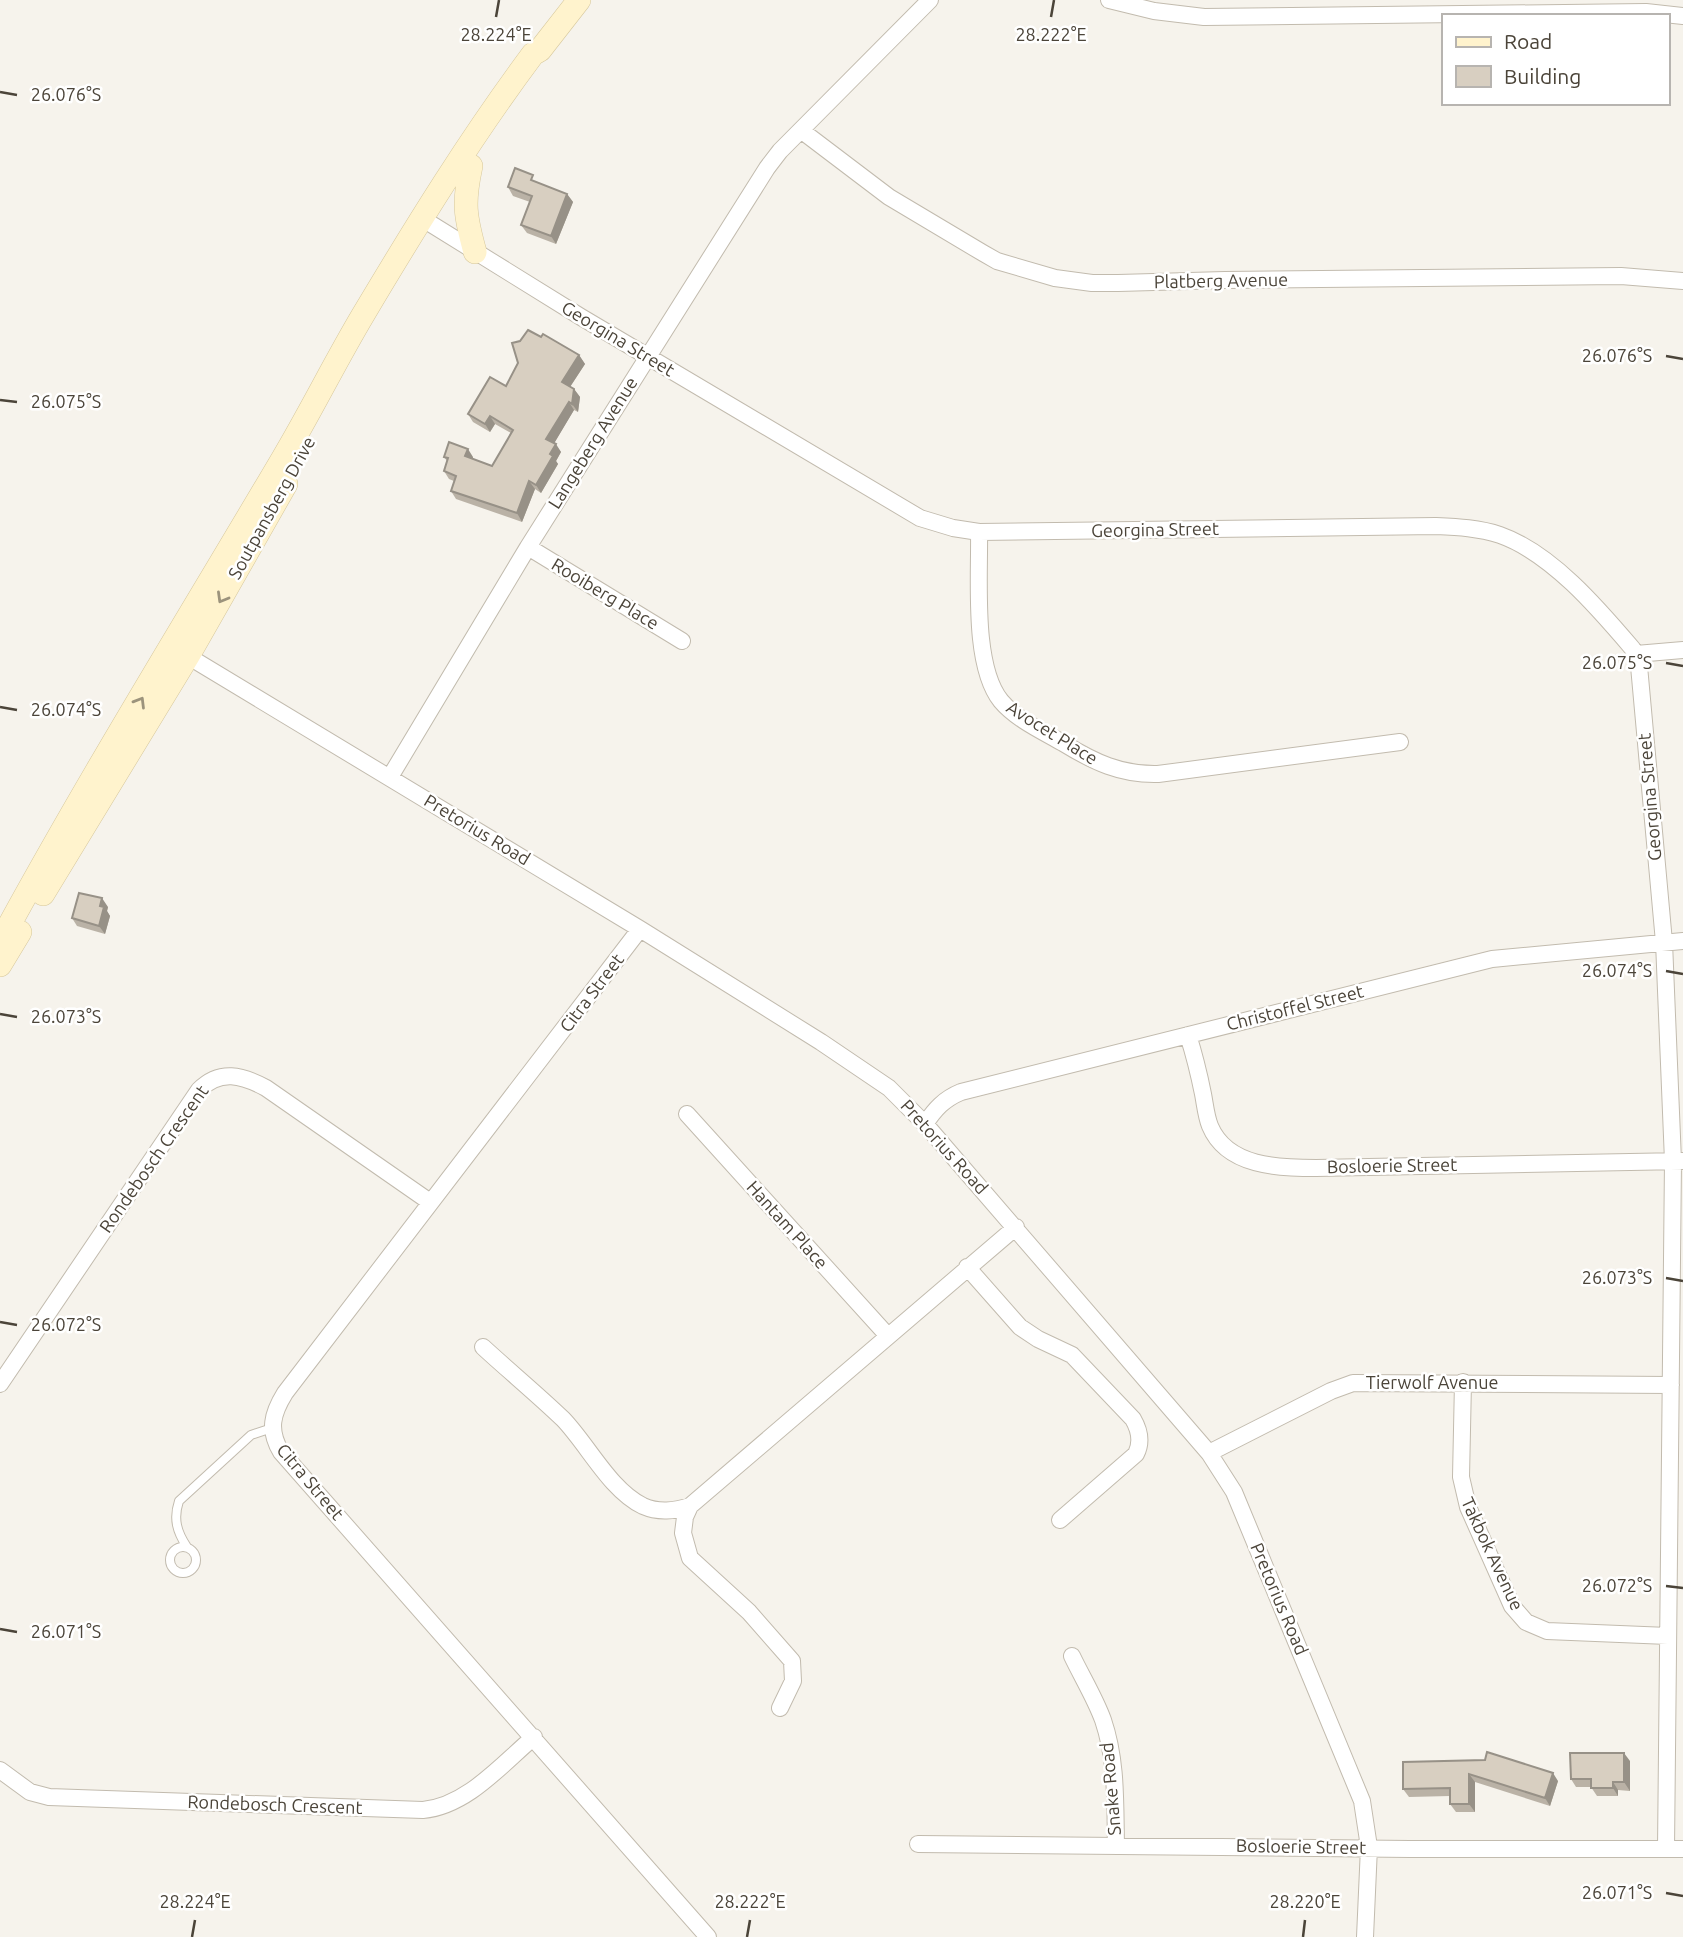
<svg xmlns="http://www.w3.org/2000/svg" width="1683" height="1937" viewBox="0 0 1683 1937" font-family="Ubuntu,sans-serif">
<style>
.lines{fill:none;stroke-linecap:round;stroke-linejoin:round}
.lane-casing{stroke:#c2bbae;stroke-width:10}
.street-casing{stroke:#c2bbae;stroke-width:18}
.secondary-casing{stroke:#d6c79b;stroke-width:24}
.lane{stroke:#fff;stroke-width:8}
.street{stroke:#fff;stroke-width:16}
.secondary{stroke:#fff3cd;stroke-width:23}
.wall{fill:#bab2a6}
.shaded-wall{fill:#979187}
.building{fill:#d8cfc1;stroke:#979187;stroke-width:2}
.oneway{stroke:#9c937c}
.ticks{fill:none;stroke:#4b4439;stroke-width:2.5}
.labels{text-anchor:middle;stroke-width:5;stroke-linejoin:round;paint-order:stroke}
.street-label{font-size:18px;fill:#4b4439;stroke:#fff}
.ticks-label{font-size:18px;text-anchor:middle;fill:#4b4439;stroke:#fff;stroke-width:5;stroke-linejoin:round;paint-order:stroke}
</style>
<rect width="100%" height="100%" fill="#f6f3ec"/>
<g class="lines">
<g class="lane-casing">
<path id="lane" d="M170 1560a13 13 0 1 1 26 0a13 13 0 1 1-26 0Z
M 187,1547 C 177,1532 173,1519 179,1501 L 251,1435 L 272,1428"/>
</g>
<g class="street-casing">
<path id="street" d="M 1109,0 L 1154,11 L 1204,17 L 1646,12 L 1683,16
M 802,131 L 889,197 L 983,253 L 997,261 L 1055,278 L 1092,283 L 1118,283 L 1225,280 L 1621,276 L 1683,281
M 423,219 L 581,317 L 920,518 L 953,528 L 979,532 L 1436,526 C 1458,527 1479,528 1500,535 C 1551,553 1598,608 1632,648 L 1636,654 L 1639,666 L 1664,942 L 1673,1161 L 1666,1849
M 979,532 C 980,577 972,665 1001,701 C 1016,719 1042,731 1063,743 C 1094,762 1121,775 1158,774 L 1400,742
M 528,547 L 682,641
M 181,652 L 640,929 L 821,1042 L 889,1088 L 925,1124 L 1209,1453 L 1234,1492 L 1362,1801 L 1369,1847 L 1365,1937
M 1636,654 L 1683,650
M 390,777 L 528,547 L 767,168 L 780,151 L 930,0
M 640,929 L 285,1393 C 272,1414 268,1430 281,1452 L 708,1937
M 1188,1035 C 1194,1054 1199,1074 1203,1094 C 1205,1104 1206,1116 1210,1126 C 1227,1167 1279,1168 1316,1168 L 1683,1161
M 687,1114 L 888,1336
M 925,1124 C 935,1109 944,1099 961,1092 L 1492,959 L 1683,941
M 967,1267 L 1020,1327 L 1038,1339 L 1072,1355 L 1133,1419 C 1140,1431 1142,1442 1136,1454 L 1060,1520
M 483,1347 C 509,1371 537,1394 563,1419 C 588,1445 610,1490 643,1506 C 659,1513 674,1511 690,1506 L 1016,1227
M 1463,1382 L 1461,1477 L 1468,1507 L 1512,1606 L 1526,1622 L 1547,1631 L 1668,1636
M 0,1384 L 199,1090 C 220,1069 242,1075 266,1088 L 430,1202
M 1209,1453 L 1331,1391 L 1353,1383 L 1671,1385
M 690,1506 L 685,1517 L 683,1533 L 690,1558 L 749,1612 L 792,1661 L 793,1681 L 780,1708
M 1072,1656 C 1082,1677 1095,1698 1103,1720 C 1117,1761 1115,1803 1116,1845
M 0,1770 L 30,1792 L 49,1797 L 423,1810 C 467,1806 502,1764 534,1737
M 918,1844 L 1410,1849 L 1683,1849"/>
</g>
<g class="secondary-casing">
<path id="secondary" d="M 471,166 C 463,203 465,216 475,252
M 43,894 L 188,656 L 286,484
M 0,942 C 89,778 188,619 283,458 C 311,411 335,362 363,315 C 416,226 471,137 533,54 L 540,50 L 579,0
M 0,965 L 20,932"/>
</g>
<use href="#lane" class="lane"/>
<use href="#street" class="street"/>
<use href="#secondary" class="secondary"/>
</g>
<path class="wall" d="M 538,183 L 567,194 L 573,202 L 556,244 L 527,233 L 521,225 L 530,202 L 513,196 L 508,187 Z
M 541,337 L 579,355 L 585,364 L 570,387 L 574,389 L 580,397 L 578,412 L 574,410 L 554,443 L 561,452 L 556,461 L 558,464 L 541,493 L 535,489 L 522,522 L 456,499 L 451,491 L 454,481 L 449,479 L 444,471 L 447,461 L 444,457 L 473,457 L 473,459 L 492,466 L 511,433 L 495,424 L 490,432 L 473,422 L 468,414 L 506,386 Z
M 108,907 L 107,911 L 110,916 L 105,934 L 77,926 L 72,918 Z
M 1630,1761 L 1630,1791 L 1618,1790 L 1618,1796 L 1597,1796 L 1591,1787 L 1576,1787 L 1571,1779 Z
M 1403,1762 L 1558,1781 L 1550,1806 L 1475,1782 L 1475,1812 L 1456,1812 L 1450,1804 L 1450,1796 L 1409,1797 L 1403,1789 Z"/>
<path class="shaded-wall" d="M 567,194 L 573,202 L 556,244 L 551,236 Z
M 579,355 L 585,364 L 568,390 L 562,382 Z
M 574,389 L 580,397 L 578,412 L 572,404 Z
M 569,402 L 574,410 L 552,447 L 546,439 Z
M 490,416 L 495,424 L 490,432 L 485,424 Z
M 556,444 L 561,452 L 556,461 L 558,464 L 541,493 L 536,485 L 550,454 Z
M 468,449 L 473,457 L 471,464 L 465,456 Z
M 529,481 L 535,489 L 522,522 L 517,513 Z
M 102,898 L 108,907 L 107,911 L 110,916 L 105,934 L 99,926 L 100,906 Z
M 1624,1753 L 1630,1761 L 1630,1791 L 1624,1782 Z
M 1553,1773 L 1558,1781 L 1550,1806 L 1545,1798 Z
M 1469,1774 L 1475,1782 L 1475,1812 L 1469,1804 Z
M 1613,1782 L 1618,1790 L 1618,1796 L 1613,1788 Z"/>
<path class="building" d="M 515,168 L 533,175 L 531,180 L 567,194 L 551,236 L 521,225 L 532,196 L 508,187 Z
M 528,330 L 541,337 L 543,334 L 579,355 L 562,382 L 574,389 L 572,404 L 569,402 L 546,439 L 556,444 L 550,454 L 553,456 L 536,485 L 529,481 L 517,513 L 451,491 L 456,476 L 444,471 L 448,458 L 444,457 L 449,442 L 468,449 L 465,456 L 492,466 L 513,430 L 490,416 L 485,424 L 468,414 L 490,377 L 506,386 L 518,363 L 512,343 L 520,341 Z
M 79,893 L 102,898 L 100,906 L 104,907 L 99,926 L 72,918 Z
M 1487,1752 L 1553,1773 L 1545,1798 L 1469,1774 L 1469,1804 L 1450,1804 L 1450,1788 L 1403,1789 L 1403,1762 L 1485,1760 Z
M 1570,1753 L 1624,1753 L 1624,1782 L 1613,1782 L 1613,1788 L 1591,1788 L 1591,1779 L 1571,1779 Z"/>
<defs><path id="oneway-chevron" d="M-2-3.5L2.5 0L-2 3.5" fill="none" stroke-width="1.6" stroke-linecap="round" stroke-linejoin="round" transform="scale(1.75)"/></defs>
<g class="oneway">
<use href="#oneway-chevron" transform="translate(222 598) rotate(120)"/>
<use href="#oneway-chevron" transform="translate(140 702) rotate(-59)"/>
</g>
<path class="ticks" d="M 496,17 L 499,0M 1051,17 L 1054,0M 0,92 L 17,95M 1666,356 L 1683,359M 0,400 L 17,402M 1666,663 L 1683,666M 0,707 L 17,710M 1666,971 L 1683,974M 0,1014 L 17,1017M 1666,1278 L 1683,1281M 0,1322 L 17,1325M 1666,1586 L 1683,1588M 0,1629 L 17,1632M 1666,1893 L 1683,1896M 192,1937 L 195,1920M 747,1937 L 750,1920M 1303,1937 L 1305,1920"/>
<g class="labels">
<g class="street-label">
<text transform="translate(1221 281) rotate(-1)" y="6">Platberg Avenue</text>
<text transform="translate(618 339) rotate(31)" y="6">Georgina Street</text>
<text transform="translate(593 443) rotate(-58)" y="6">Langeberg Avenue</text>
<text transform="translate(272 508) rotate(-61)" y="6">Soutpansberg Drive</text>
<text transform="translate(1155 530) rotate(-1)" y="6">Georgina Street</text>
<text transform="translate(605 594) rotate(31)" y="6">Rooiberg Place</text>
<text transform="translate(1052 733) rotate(32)" y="6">Avocet Place</text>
<text transform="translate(1650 797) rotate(-95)" y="6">Georgina Street</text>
<text transform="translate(477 830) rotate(31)" y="6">Pretorius Road</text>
<text transform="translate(592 993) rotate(-53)" y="6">Citra Street</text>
<text transform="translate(1295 1008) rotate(-14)" y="6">Christoffel Street</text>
<text transform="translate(944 1147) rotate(48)" y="6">Pretorius Road</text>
<text transform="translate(154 1159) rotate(-55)" y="6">Rondebosch Crescent</text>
<text transform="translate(1392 1166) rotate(-1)" y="6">Bosloerie Street</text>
<text transform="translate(787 1225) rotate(48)" y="6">Hantam Place</text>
<text x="1432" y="1389">Tierwolf Avenue</text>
<text transform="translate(310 1482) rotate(50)" y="6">Citra Street</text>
<text transform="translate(1492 1554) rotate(65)" y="6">Takbok Avenue</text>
<text transform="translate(1279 1599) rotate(67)" y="6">Pretorius Road</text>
<text transform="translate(1111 1789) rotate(-95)" y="6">Snake Road</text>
<text transform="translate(275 1805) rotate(2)" y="6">Rondebosch Crescent</text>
<text transform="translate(1301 1847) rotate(1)" y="6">Bosloerie Street</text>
</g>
</g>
<g class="ticks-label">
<text x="496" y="41">28.224°E</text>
<text x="1051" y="41">28.222°E</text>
<text x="66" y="101">26.076°S</text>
<text x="1617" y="362">26.076°S</text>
<text x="66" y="408">26.075°S</text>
<text x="1617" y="669">26.075°S</text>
<text x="66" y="716">26.074°S</text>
<text x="1617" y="977">26.074°S</text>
<text x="66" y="1023">26.073°S</text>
<text x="1617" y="1284">26.073°S</text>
<text x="66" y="1331">26.072°S</text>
<text x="1617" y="1592">26.072°S</text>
<text x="66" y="1638">26.071°S</text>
<text x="1617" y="1899">26.071°S</text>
<text x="195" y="1908">28.224°E</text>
<text x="750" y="1908">28.222°E</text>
<text x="1305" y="1908">28.220°E</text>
</g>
<rect x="1442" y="14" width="228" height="91" fill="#ffffff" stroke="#b7b4b0" stroke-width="2"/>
<rect x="1456" y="37" width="35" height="10" fill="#fff3cd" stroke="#b7b4b0" stroke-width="2"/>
<text x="1504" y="49" font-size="21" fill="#4b4439">Road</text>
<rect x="1456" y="66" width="35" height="21" fill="#d8cfc1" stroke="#b7b4b0" stroke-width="2"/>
<text x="1504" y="84" font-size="21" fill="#4b4439">Building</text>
</svg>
